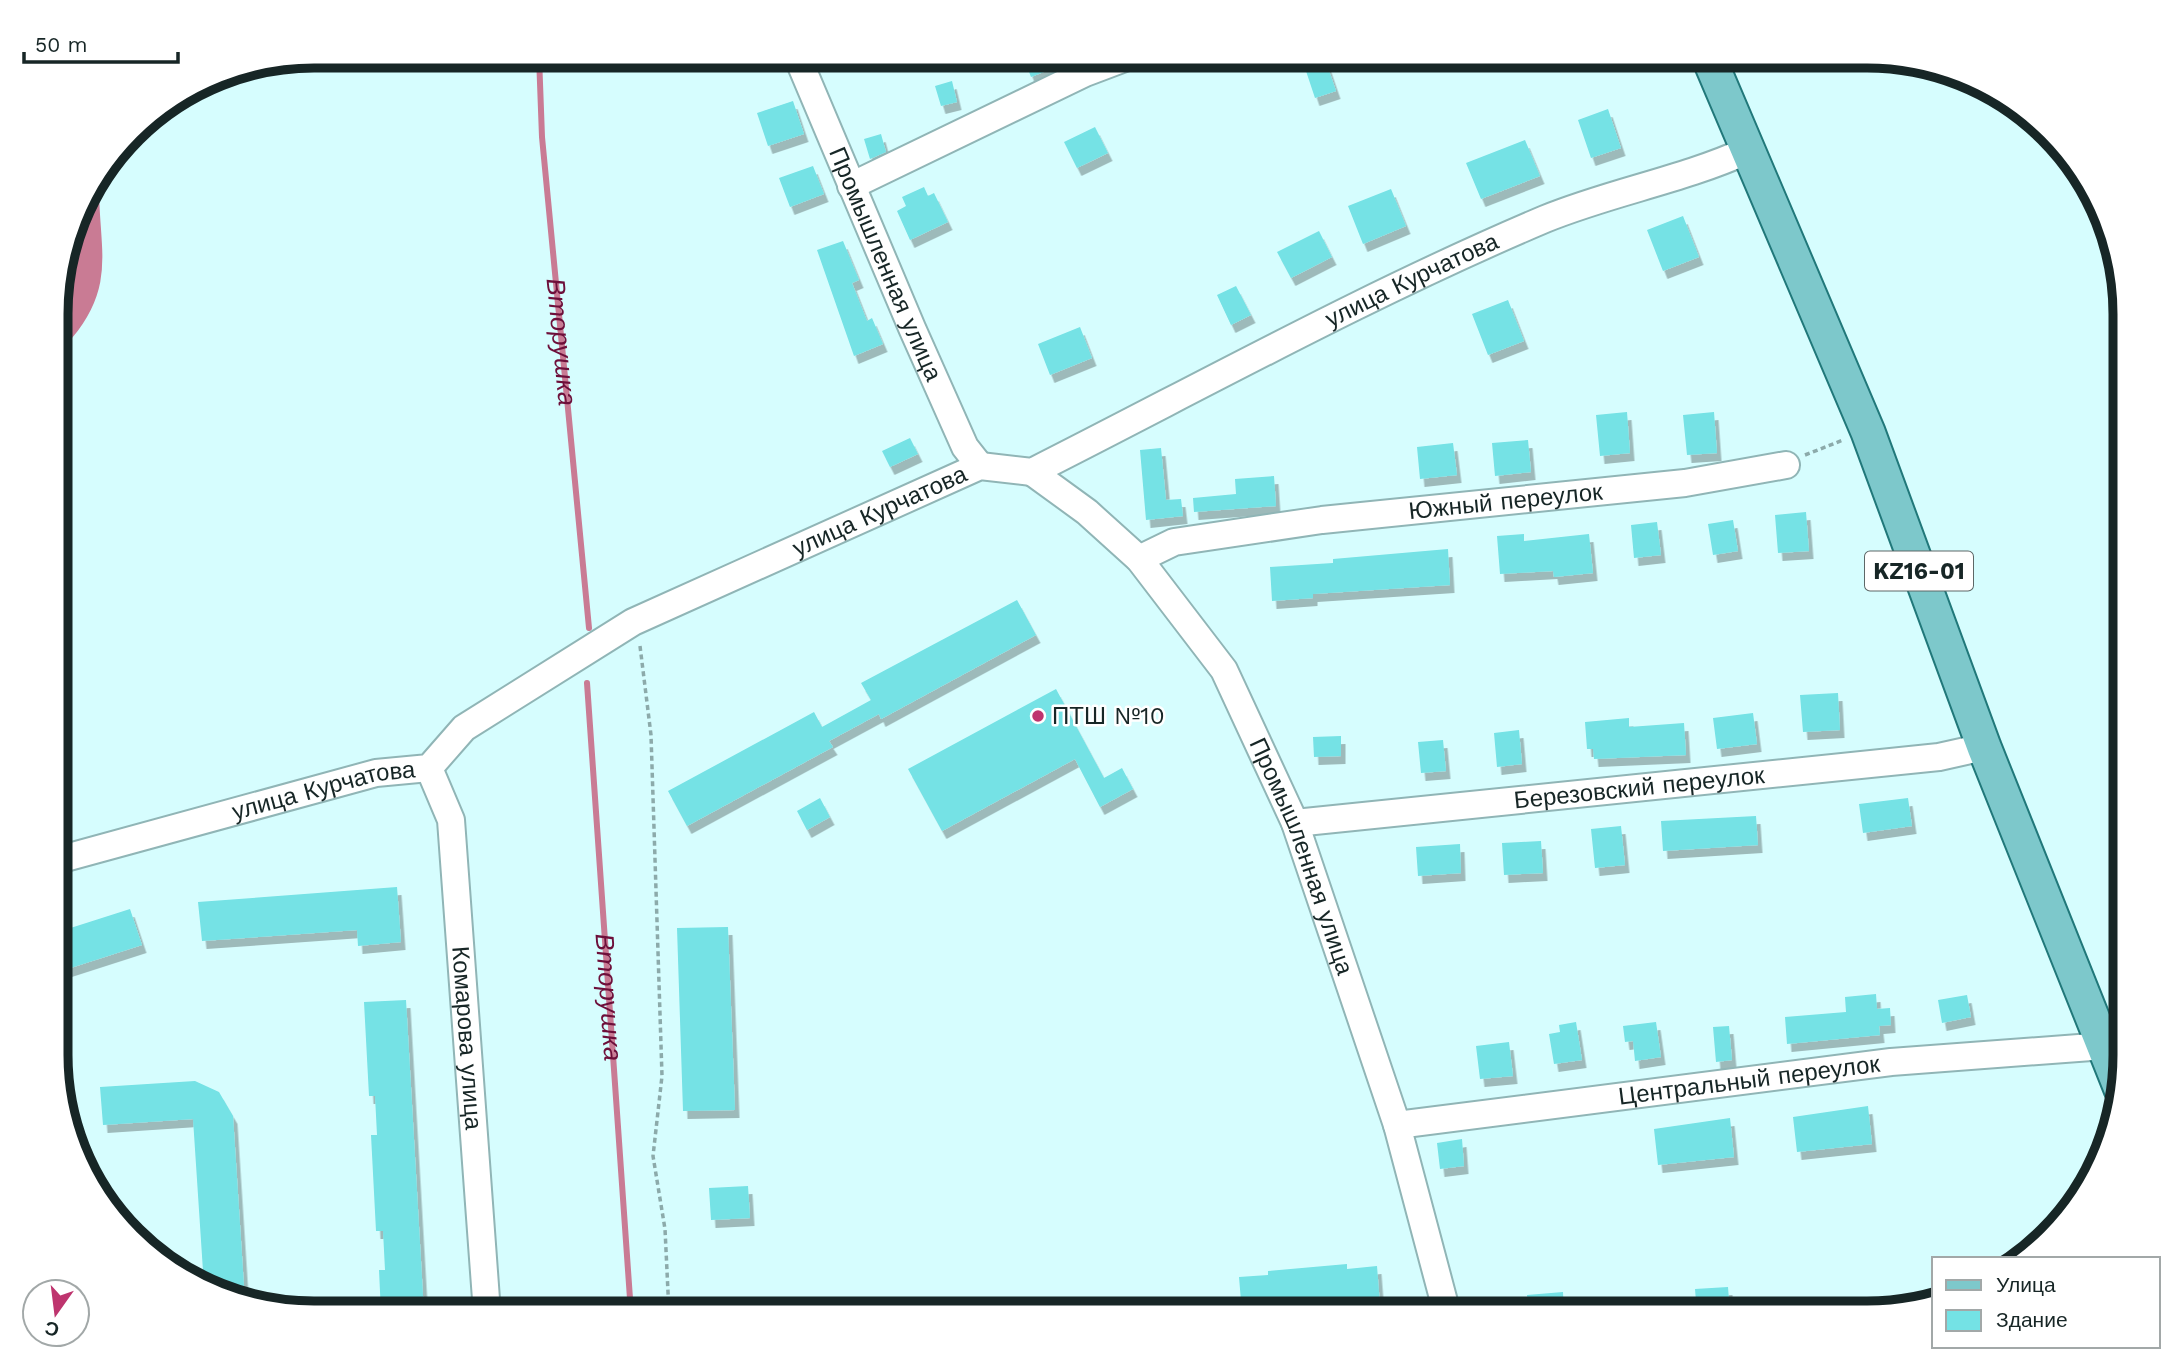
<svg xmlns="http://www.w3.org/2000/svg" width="2181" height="1369" viewBox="0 0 2181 1369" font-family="'Work Sans',sans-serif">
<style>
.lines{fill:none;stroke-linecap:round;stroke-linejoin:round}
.stream{stroke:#c97b94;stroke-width:6}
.river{stroke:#c97b94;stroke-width:37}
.building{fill:#74e2e5;filter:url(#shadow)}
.minor-casing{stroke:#90b5b6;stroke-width:30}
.major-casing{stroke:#21787a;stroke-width:37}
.path{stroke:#8caaaa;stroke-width:3.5;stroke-dasharray:5 3.5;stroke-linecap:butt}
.minor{stroke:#fff;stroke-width:26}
.major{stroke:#7dc8cb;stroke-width:33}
.poi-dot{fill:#be346e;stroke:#fff;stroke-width:2.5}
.labels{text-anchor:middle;stroke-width:5;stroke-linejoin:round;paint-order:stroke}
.shield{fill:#fff;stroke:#5d6767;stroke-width:2}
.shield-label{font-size:23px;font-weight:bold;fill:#172626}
.street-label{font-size:24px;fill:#172626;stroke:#fff}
.poi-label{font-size:24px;fill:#172626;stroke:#fff;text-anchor:start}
.water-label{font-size:26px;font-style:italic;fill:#6d0f3a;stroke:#fff}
.rim{fill:none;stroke:#172626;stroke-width:9}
</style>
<defs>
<filter id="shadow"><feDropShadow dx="4.5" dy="8" stdDeviation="0" flood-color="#0004"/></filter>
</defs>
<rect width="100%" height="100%" fill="#d6fdfe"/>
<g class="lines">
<g class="stream">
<path id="s1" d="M 539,56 L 542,137 L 589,628"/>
<path id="s2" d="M 587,683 L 631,1313"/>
</g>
<path class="river" d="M 58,326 C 93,284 83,256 81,205"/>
</g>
<path class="building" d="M 1023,56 L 1081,56 L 1081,57 L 1031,77 Z
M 1301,56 L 1324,56 L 1336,91 L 1315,98 Z
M 952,81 L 957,102 L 941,106 L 935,86 Z
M 793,101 L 804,134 L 768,146 L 757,113 Z
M 1608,109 L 1621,148 L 1591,158 L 1578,120 Z
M 1095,127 L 1108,153 L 1077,168 L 1064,142 Z
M 881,134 L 886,152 L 870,159 L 864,139 Z
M 1525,140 L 1540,176 L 1481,199 L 1466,163 Z
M 813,166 L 824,194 L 790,207 L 779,178 Z
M 924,187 L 928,196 L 934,193 L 948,222 L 910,240 L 897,211 L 906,206 L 902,197 Z
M 1391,189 L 1406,226 L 1363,244 L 1348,206 Z
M 1683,216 L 1699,257 L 1663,271 L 1647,230 Z
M 1319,231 L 1332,257 L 1291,278 L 1277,252 Z
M 843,241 L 859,280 L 852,283 L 867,321 L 872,318 L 883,344 L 854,356 L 817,250 Z
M 1236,286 L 1251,315 L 1231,325 L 1217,295 Z
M 1508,300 L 1524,341 L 1488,355 L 1472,314 Z
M 1080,327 L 1092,358 L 1050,375 L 1038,344 Z
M 1627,412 L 1630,453 L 1600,456 L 1596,415 Z
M 1714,412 L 1717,453 L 1687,455 L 1683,415 Z
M 910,438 L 918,454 L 890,467 L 882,451 Z
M 1528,440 L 1531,472 L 1495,476 L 1492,443 Z
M 1453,443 L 1457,475 L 1420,479 L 1417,447 Z
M 1161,448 L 1166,500 L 1181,499 L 1183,516 L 1146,520 L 1140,450 Z
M 1274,476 L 1276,506 L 1194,512 L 1193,498 L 1236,494 L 1235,479 Z
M 1806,512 L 1809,551 L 1778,553 L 1775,515 Z
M 1733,520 L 1738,551 L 1713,555 L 1708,524 Z
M 1657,522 L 1661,555 L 1634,558 L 1631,525 Z
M 1524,534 L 1524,541 L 1589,534 L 1593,573 L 1554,577 L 1553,571 L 1500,574 L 1497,536 Z
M 1448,549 L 1450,585 L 1313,594 L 1313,598 L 1272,601 L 1270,567 L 1333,563 L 1333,559 Z
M 1017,600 L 1036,635 L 881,719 L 879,714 L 829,741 L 833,747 L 687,826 L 668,791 L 814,712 L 822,727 L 871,700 L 861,683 Z
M 1056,689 L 1104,778 L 1122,768 L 1133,789 L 1100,807 L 1075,759 L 942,831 L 908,769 Z
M 1838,693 L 1840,730 L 1803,732 L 1800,695 Z
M 1753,713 L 1757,744 L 1717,749 L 1713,718 Z
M 1629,718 L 1629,727 L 1684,723 L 1686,755 L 1594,759 L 1593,749 L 1587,749 L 1585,722 Z
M 1519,730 L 1522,764 L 1497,767 L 1494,733 Z
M 1341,736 L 1341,756 L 1314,757 L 1313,737 Z
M 1443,740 L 1446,771 L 1421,773 L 1418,742 Z
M 820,798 L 830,817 L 807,830 L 797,811 Z
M 1908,798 L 1912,826 L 1863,833 L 1859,804 Z
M 1756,816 L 1758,845 L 1663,851 L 1661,821 Z
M 1621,826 L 1625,865 L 1595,868 L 1591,829 Z
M 1541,841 L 1543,873 L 1504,875 L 1502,843 Z
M 1460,844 L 1461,873 L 1418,876 L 1416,847 Z
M 397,887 L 401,942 L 358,946 L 357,930 L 202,941 L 198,902 Z
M 130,909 L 142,945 L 58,972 L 58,932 Z
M 728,927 L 735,1110 L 683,1111 L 677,928 Z
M 1876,994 L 1877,1009 L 1890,1008 L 1891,1025 L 1879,1026 L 1880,1035 L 1787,1044 L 1785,1017 L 1846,1012 L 1845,997 Z
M 1967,995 L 1971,1017 L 1942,1023 L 1938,1000 Z
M 406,1000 L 424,1313 L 381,1313 L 379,1270 L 385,1270 L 383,1231 L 376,1231 L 371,1135 L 377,1135 L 375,1096 L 369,1096 L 364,1002 Z
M 1576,1022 L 1582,1060 L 1554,1064 L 1549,1034 L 1560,1032 L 1559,1025 Z
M 1656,1022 L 1661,1057 L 1635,1061 L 1633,1041 L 1625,1042 L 1623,1026 Z
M 1729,1026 L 1732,1060 L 1716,1062 L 1713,1027 Z
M 1509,1042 L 1513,1076 L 1480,1079 L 1476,1046 Z
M 195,1081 L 219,1092 L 233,1116 L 245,1302 L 232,1299 L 204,1286 L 193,1119 L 103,1125 L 100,1087 Z
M 1868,1106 L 1872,1144 L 1797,1152 L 1793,1117 Z
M 1730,1118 L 1734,1157 L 1658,1165 L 1654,1129 Z
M 1462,1139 L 1464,1166 L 1440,1169 L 1437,1143 Z
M 748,1186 L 750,1218 L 711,1220 L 709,1188 Z
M 1347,1264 L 1347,1269 L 1377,1266 L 1380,1305 L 1350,1308 L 1350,1303 L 1271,1310 L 1271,1313 L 1242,1313 L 1239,1277 L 1268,1275 L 1268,1271 Z
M 1728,1287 L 1730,1313 L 1697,1313 L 1695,1289 Z
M 1563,1292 L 1564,1313 L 1529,1313 L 1527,1295 Z"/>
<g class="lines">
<g class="minor-casing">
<g id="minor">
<path id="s3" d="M 797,56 L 912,328 L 965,447 L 980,466"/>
<path d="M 851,186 L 1085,73 L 1130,56"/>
<path id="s4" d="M 1032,472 L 1087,512 L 1139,559 L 1224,670 L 1295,823 L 1397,1125 L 1447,1313"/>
<path id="s5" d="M 1139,559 L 1174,542 L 1322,520 L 1685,483 L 1786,465"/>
<path id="s6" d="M 429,768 L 451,820 L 487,1313"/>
<path id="s7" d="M 1295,823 L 1939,757 L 1984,747"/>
<path id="s8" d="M 58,860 L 376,773 L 429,768 L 464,728 L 633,622 L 980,466 L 1032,472 C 1202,386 1370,293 1545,219 C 1611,192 1682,180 1746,151"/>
<path id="s9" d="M 1397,1125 L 1891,1062 L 2105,1046"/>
</g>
</g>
<g class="major-casing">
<path id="major" d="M 1708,56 L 1868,432 L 1984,747 L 2121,1089"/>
</g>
<path class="path" d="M 1805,455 L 1843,440
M 640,646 L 651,735 L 662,1076 L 653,1156 L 665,1229 L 669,1313"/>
<use href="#minor" class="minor"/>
<use href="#major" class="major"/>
</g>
<circle class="poi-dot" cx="1038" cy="716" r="7"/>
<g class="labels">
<rect class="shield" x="1865" y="551.5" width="108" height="39" rx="5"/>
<g class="shield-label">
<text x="1919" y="579">KZ16-01</text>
</g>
<g class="street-label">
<text dy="8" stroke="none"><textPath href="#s3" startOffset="226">Промышленная улица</textPath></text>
<text dy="8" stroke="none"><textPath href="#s8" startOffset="1494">улица Курчатова</textPath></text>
<text dy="8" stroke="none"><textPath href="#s5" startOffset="373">Южный переулок</textPath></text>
<text dy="8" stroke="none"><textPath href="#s8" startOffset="906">улица Курчатова</textPath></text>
<text dy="8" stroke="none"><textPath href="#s7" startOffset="346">Березовский переулок</textPath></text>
<text dy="8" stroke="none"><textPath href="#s8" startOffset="275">улица Курчатова</textPath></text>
<text dy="8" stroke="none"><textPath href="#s4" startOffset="480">Промышленная улица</textPath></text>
<text dy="8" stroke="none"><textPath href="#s6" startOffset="275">Комарова улица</textPath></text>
<text dy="8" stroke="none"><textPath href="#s9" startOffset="355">Центральный переулок</textPath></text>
</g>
<g class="poi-label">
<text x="1052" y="724">ПТШ №10</text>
</g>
<g class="water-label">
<text dy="9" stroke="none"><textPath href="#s1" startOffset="287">Вторушка</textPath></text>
<text dy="9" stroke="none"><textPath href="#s2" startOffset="315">Вторушка</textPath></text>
</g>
</g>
<path d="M0 0H2181V1369H0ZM314 68H1867A246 246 0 0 1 2113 314V1055A246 246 0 0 1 1867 1301H314A246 246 0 0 1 68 1055V314A246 246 0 0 1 314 68Z" fill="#fff" fill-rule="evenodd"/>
<path class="rim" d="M314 68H1867A246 246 0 0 1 2113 314V1055A246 246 0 0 1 1867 1301H314A246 246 0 0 1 68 1055V314A246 246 0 0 1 314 68Z"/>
<rect x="1932" y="1257" width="228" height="91" fill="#ffffff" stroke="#a2a8a8" stroke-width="2"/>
<rect x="1946" y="1280" width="35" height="10" fill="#7dc8cb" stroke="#a2a8a8" stroke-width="2"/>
<text x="1996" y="1292" font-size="21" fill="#172626">Улица</text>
<rect x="1946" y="1310" width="35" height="21" fill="#74e2e5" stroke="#a2a8a8" stroke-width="2"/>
<text x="1996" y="1327" font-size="21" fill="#172626">Здание</text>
<g transform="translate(56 1313) rotate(194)"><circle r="33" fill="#ffffff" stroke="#a2a8a8" stroke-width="2"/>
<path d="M0-5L12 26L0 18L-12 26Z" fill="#be346e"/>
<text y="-10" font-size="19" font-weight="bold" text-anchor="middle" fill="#172626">С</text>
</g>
<path d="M24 52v10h154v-10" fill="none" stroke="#172626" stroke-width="3.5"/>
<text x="35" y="52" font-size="21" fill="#172626" stroke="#ffffff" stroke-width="5" paint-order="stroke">50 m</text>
</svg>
